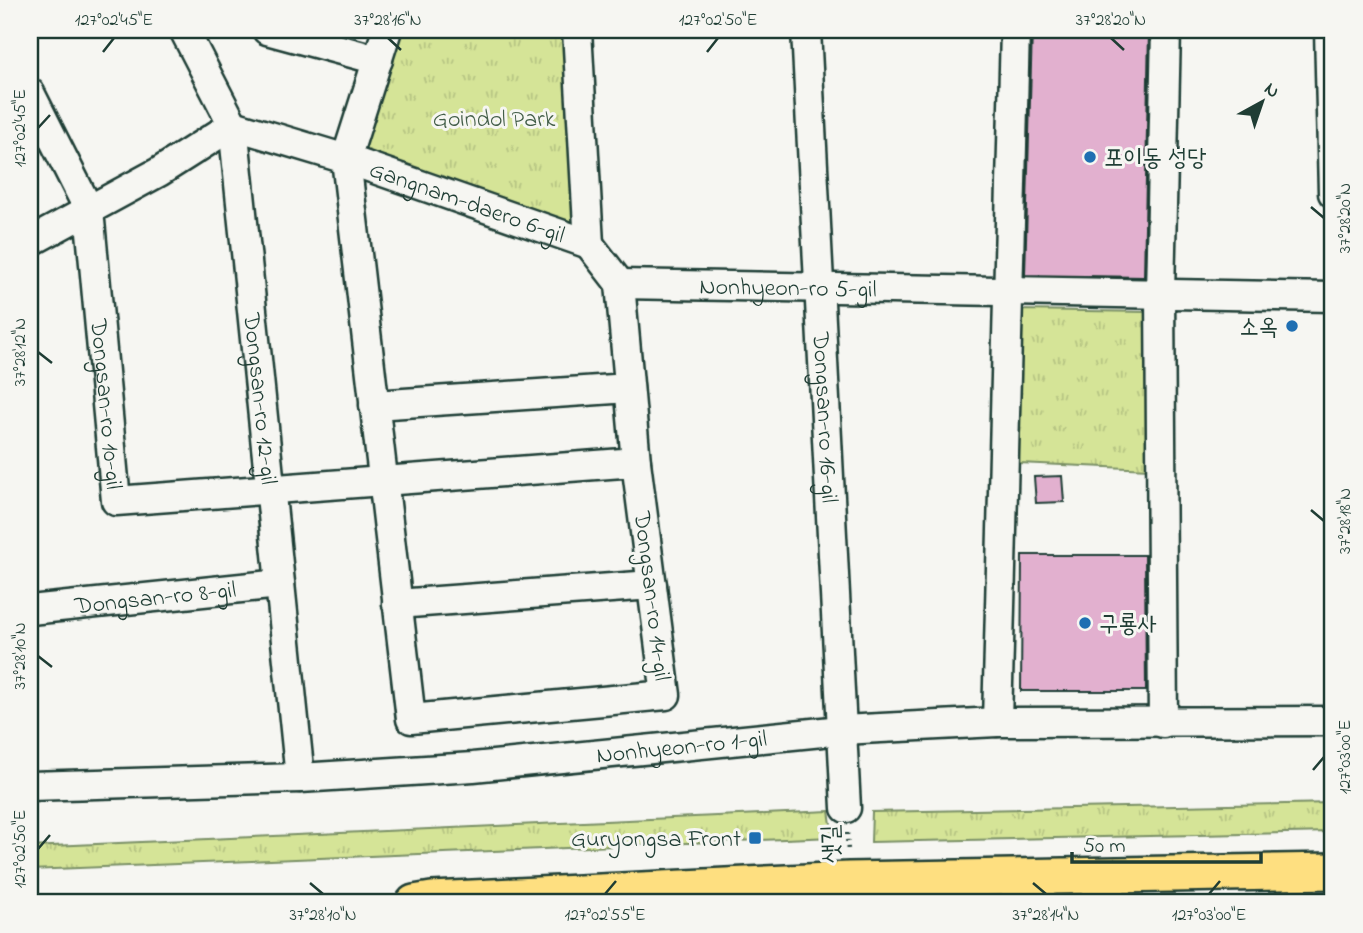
<svg xmlns="http://www.w3.org/2000/svg" width="1363" height="933" viewBox="0 0 1363 933" font-family="'Indie Flower','Poor Story',sans-serif">
<style>
.grass{fill:url(#grass-tufts);stroke:#7a9066;stroke-width:2}
.building{fill:#e2b0cf;stroke:#1f3d34;stroke-width:2}
.lines{fill:none;stroke-linecap:round;stroke-linejoin:round}
.minor-casing{stroke:#1f3d34;stroke-width:33}
.major-casing{stroke:#1f3d34;stroke-width:40}
.path{stroke:#1f3d34;stroke-width:4.5;stroke-dasharray:2 5;stroke-linecap:butt}
.minor{stroke:#f6f6f2;stroke-width:28}
.major{stroke:#fedf80;stroke-width:35}
.ticks{fill:none;stroke:#1f3d34;stroke-width:2.5}
.poi-dot{fill:#1f6fb2;stroke:#f6f6f2;stroke-width:2.5}
.labels{text-anchor:middle;stroke-width:6;stroke-linejoin:round;paint-order:stroke}
.park-label{font-size:24px;fill:#435e48;stroke:#f6f6f2}
.poi-label{font-size:24px;fill:#1f3d34;stroke:#f6f6f2;text-anchor:start}
.street-label{font-size:24px;fill:#1f3d34;stroke:#f6f6f2}
.neatline{fill:none;stroke:#1f3d34;stroke-width:2.5}
.ticks-label{font-size:18px;text-anchor:middle;fill:#1f3d34}
</style>
<defs>
<pattern id="grass-tufts" width="24" height="20" patternUnits="userSpaceOnUse" patternTransform="scale(1.75)"><rect width="24" height="20" fill="#d5e497"/><path d="M3 7l-1-3M5 7V3M7 7l1-3M15 17l-1-3M17 17v-4M19 17l1-3" fill="none" stroke="#b6c483"/></pattern>
</defs>
<rect width="100%" height="100%" fill="#f6f6f2"/>
<filter id="ink" filterUnits="userSpaceOnUse"><feTurbulence type="fractalNoise" baseFrequency=".0143" numOctaves="2"/><feDisplacementMap in="SourceGraphic" scale="14" xChannelSelector="R" yChannelSelector="G"/><feConvolveMatrix kernelMatrix="1 2 1 2 8 2 1 2 1" color-interpolation-filters="sRGB"/></filter>
<g filter="url(#ink)">
<path class="grass" d="M 387,30 L 577,30 L 589,244 L 346,159 Z
M 1019,310 L 1150,312 L 1149,469 L 1019,463 Z
M 1333,803 L 1333,832 L 871,842 L 872,812 Z
M 829,811 L 833,837 L 30,870 L 30,847 Z"/>
<path class="building" d="M 1032,30 L 1149,30 L 1144,277 L 1025,275 Z
M 1062,476 L 1064,502 L 1036,503 L 1034,477 Z
M 1022,555 L 1145,555 L 1146,691 L 1021,691 Z"/>
<g class="lines">
<g class="minor-casing">
<g id="minor">
<path id="s1" d="M 184,30 L 233,125 L 300,778"/>
<path d="M 267,30 L 378,60"/>
<path d="M 387,30 L 346,159 L 411,719 L 666,695 L 636,462 L 620,284"/>
<path d="M 577,30 L 589,244"/>
<path id="s2" d="M 806,30 L 846,808"/>
<path d="M 1329,30 L 1333,193"/>
<path id="s3" d="M 30,93 L 89,210 L 116,501 L 636,462"/>
<path id="s4" d="M 30,242 L 159,172 L 233,125 L 346,159 L 589,244"/>
<path d="M 589,244 L 620,284"/>
<path id="s5" d="M 620,284 L 1333,297"/>
<path d="M 374,405 L 629,388"/>
<path d="M 397,604 L 652,585"/>
<path id="s6" d="M 30,610 L 280,584"/>
<path d="M 997,722 L 1015,30"/>
<path d="M 1163,723 L 1160,293 L 1166,30"/>
<path id="s7" d="M 30,786 L 300,778 L 473,767 L 842,730 L 997,722 L 1333,721"/>
</g>
</g>
<g class="major-casing">
<path id="major" d="M 414,903 L 432,900 L 849,880 L 1333,871"/>
</g>
<path class="path" d="M 847,833 L 848,852"/>
<use href="#minor" class="minor"/>
<use href="#major" class="major"/>
</g>
</g>
<path class="ticks" d="M 388,38 L 401,50M 1111,38 L 1124,50M 103,52 L 114,38M 707,52 L 718,38M 38,128 L 50,115M 1311,207 L 1324,218M 38,352 L 52,363M 1311,510 L 1324,521M 38,656 L 52,667M 1313,770 L 1324,757M 38,849 L 50,835M 310,883 L 323,894M 1033,883 L 1046,894M 605,894 L 616,881M 1209,894 L 1220,881"/>
<g class="poi-dot">
<circle cx="1090" cy="157" r="7"/>
<circle cx="1292" cy="326" r="7"/>
<circle cx="1085" cy="623" r="7"/>
<rect x="748" y="831" width="14" height="14" rx="3.5"/>
</g>
<g class="labels">
<g class="park-label">
<text x="494" y="126">Goindol Park</text>
</g>
<g class="poi-label">
<text x="1104" y="165">포이동 성당</text>
<text x="1278" y="334" text-anchor="end">소옥</text>
<text x="1099" y="631">구룡사</text>
<text x="741" y="846" text-anchor="end">Guryongsa Front</text>
</g>
<g class="street-label">
<text dy="8" stroke="none"><textPath href="#s4" startOffset="481">Gangnam-daero 6-gil</textPath></text>
<text dy="8" stroke="none"><textPath href="#s5" startOffset="168">Nonhyeon-ro 5-gil</textPath></text>
<text dy="8" stroke="none"><textPath href="#s1" startOffset="382">Dongsan-ro 12-gil</textPath></text>
<text dy="8" stroke="none"><textPath href="#s3" startOffset="326">Dongsan-ro 10-gil</textPath></text>
<text dy="8" stroke="none"><textPath href="#s2" startOffset="388">Dongsan-ro 16-gil</textPath></text>
<text transform="translate(653 596) rotate(83)" y="8">Dongsan-ro 14-gil</text>
<text dy="8" stroke="none"><textPath href="#s6" startOffset="126">Dongsan-ro 8-gil</textPath></text>
<text dy="8" stroke="none"><textPath href="#s7" startOffset="653">Nonhyeon-ro 1-gil</textPath></text>
<text transform="translate(830 844) rotate(-92)" y="8">샛길</text>
</g>
</g>
<rect width="1363" height="933" fill="none" stroke="#f6f6f2" stroke-width="77"/>
<g transform="translate(1262 102) rotate(40)" stroke="#f6f6f2" stroke-width="5" paint-order="stroke">
<path d="M0-5L12 26L0 18L-12 26Z" fill="#1f3d34"/>
<text y="-10" font-size="19" font-weight="bold" text-anchor="middle" fill="#1f3d34">N</text>
</g>
<path d="M1072 852v10h189v-10" fill="none" stroke="#1f3d34" stroke-width="3.5"/>
<text x="1083" y="852" font-size="21" fill="#1f3d34" stroke="#f6f6f2" stroke-width="5" paint-order="stroke">50 m</text>
<rect x="38" y="38" width="1286" height="856" class="neatline"/>
<g class="ticks-label">
<text x="114" y="25">127°02'45"E</text>
<text x="388" y="25">37°28'16"N</text>
<text x="718" y="25">127°02'50"E</text>
<text x="1111" y="25">37°28'20"N</text>
<text transform="translate(19 128) rotate(-90)" y="6">127°02'45"E</text>
<text transform="translate(1344 218) rotate(-90)" y="6">37°28'20"N</text>
<text transform="translate(19 352) rotate(-90)" y="6">37°28'12"N</text>
<text transform="translate(1344 521) rotate(-90)" y="6">37°28'18"N</text>
<text transform="translate(19 656) rotate(-90)" y="6">37°28'10"N</text>
<text transform="translate(1344 757) rotate(-90)" y="6">127°03'00"E</text>
<text transform="translate(19 849) rotate(-90)" y="6">127°02'50"E</text>
<text x="323" y="920">37°28'10"N</text>
<text x="605" y="920">127°02'55"E</text>
<text x="1046" y="920">37°28'14"N</text>
<text x="1209" y="920">127°03'00"E</text>
</g>
</svg>
